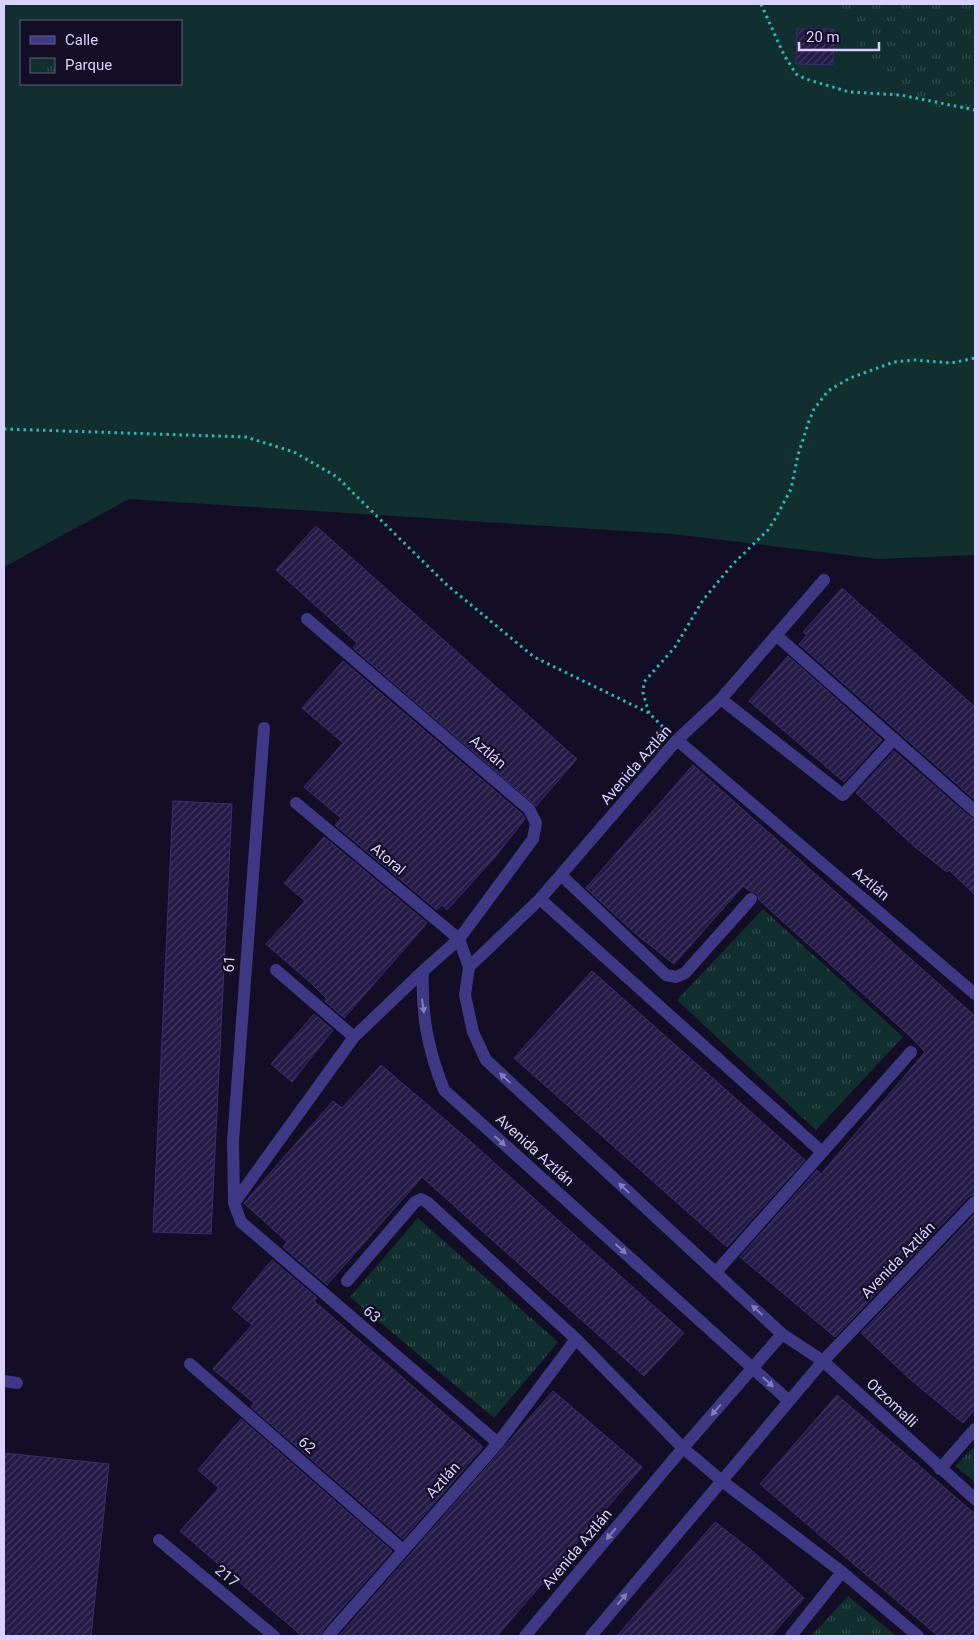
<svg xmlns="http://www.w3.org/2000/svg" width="979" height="1640" viewBox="0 0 979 1640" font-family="Roboto,sans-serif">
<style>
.grass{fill:#112f2f;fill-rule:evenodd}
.park{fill:url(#park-tufts)}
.building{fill:url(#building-hatch);stroke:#3c2b73}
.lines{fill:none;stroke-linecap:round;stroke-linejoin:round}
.path{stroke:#2cb9b6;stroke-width:3;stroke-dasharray:2.5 4;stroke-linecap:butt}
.minor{stroke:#3e3885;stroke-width:12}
.oneway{fill:#847dbc}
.labels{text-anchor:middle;stroke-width:4.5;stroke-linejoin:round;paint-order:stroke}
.street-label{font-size:15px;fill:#d9d2ff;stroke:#130e25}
</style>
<defs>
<pattern id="park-tufts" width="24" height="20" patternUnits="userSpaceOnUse" patternTransform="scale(1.25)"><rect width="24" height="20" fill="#112f2f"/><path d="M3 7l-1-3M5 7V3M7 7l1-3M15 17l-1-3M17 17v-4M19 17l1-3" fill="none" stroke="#334c4e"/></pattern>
<pattern id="building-hatch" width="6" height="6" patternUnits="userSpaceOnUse" patternTransform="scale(1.25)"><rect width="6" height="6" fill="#241a46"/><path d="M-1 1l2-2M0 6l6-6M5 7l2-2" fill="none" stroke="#433a62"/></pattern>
</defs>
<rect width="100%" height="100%" fill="#130e25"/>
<path class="grass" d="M 4,4 L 975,4 L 975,555 L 878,559 L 673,534 L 129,499 L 4,567 ZM 21,21 L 181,21 L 181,84 L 21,84 Z"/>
<path class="park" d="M 832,4 L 975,4 L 975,117 L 894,95 Z
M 763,909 L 903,1037 L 816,1130 L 677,1000 Z
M 418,1218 L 558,1342 L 494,1418 L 350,1297 Z
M 975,1446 L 975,1482 L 955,1466 Z
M 848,1596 L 896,1636 L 811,1636 Z"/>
<path class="building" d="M 797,29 L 834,29 L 833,65 L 796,64 Z
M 316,526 L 577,759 L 536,806 L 353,648 L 357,643 L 276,570 Z
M 842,588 L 975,707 L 975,800 L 799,644 L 807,635 L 803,632 Z
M 788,656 L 882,740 L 844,782 L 749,701 Z
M 343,661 L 522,814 L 525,819 L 495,857 L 447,910 L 442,905 L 437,910 L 335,825 L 341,818 L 304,787 L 343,743 L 302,708 Z
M 894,751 L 970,817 L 975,819 L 975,895 L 949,870 L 947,872 L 915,847 L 856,793 Z
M 693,765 L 975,1016 L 975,1194 L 969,1196 L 835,1337 L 740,1257 L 817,1170 L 821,1174 L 925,1052 L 912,1038 L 759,900 L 757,893 L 749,891 L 743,886 L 674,964 L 637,935 L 586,888 Z
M 173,801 L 232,804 L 211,1234 L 153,1232 Z
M 324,837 L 427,923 L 344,1018 L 325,1001 L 327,999 L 312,984 L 266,944 L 305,901 L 284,883 Z
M 592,971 L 805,1160 L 727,1247 L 514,1058 Z
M 314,1014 L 333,1030 L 292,1082 L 271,1064 Z
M 381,1065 L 470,1141 L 684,1333 L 644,1376 L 422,1177 L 327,1285 L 283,1247 L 287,1242 L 244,1203 L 333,1101 L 342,1108 Z
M 975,1214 L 975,1409 L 963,1423 L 911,1380 L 861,1333 Z
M 272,1260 L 317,1298 L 314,1301 L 483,1447 L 403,1539 L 251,1407 L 254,1403 L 213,1369 L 252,1325 L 232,1308 Z
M 553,1391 L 642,1467 L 497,1636 L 339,1636 Z
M 837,1395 L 975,1514 L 975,1636 L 938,1636 L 760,1484 Z
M 241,1419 L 392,1551 L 322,1631 L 320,1636 L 302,1636 L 180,1531 L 219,1488 L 198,1470 Z
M 4,1453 L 109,1464 L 91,1636 L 4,1636 Z
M 715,1522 L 750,1549 L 804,1598 L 771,1636 L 617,1636 Z"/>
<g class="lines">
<path class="path" d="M 761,4 L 784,55 L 796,74 L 806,79 L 849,92 L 901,95 L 975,110
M 4,429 L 246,437 L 294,452 L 337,477 L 447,585 L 534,657 L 649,713 L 663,727
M 649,713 L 643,693 L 644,682 L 675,647 L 703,600 L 733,564 L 768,530 L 775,519 L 791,489 L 798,455 L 809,421 L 814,409 L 828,391 L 850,378 L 894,362 L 915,360 L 951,363 L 975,358"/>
<path class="minor" d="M 307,619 L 529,809 L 536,823 L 533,839 L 459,939 L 423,971 C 421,1014 428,1050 444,1090 L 789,1401
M 776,635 L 975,811
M 721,699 L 843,795 L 894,739
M 264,728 L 233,1141 L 234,1203 L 241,1222 L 498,1443
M 677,740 L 975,994
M 296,803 L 459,939
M 562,876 L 666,975 L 676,977 L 685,973 L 751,899
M 540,899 L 822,1152
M 459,939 L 469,967 L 465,995 L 473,1032 L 486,1060 L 782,1334 L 823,1361 L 975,1499
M 469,967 L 540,899 L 677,740 L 721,699 L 824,580
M 276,970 L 354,1037
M 234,1203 L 354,1037 L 423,971
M 716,1272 L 911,1052
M 347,1281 L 415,1202 L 421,1199 L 427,1202 L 576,1339 L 683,1448 L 722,1481 L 842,1572 L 918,1636
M 190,1364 L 403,1550
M 4,1381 L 17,1383
M 940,1469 L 975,1429
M 159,1540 L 274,1636
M 328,1636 L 498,1443 L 576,1339
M 525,1636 L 683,1448 L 782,1334
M 591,1636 L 823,1361 L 975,1202
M 791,1636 L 842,1572"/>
</g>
<defs><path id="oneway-solid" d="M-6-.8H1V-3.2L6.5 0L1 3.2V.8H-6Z" transform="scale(1.25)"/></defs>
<g class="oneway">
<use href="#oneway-solid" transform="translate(423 1006) rotate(82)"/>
<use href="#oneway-solid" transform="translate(505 1078) rotate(-137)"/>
<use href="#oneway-solid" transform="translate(500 1141) rotate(42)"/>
<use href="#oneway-solid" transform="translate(624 1188) rotate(-137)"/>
<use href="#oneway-solid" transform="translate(621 1249) rotate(42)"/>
<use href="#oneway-solid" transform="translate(757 1310) rotate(-137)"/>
<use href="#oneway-solid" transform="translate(768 1382) rotate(42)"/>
<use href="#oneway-solid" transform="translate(716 1410) rotate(131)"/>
<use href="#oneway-solid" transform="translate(611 1534) rotate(130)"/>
<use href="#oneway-solid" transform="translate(622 1599) rotate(-50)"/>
</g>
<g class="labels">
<g class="street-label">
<text transform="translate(488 752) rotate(41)" y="5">Aztlán</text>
<text transform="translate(636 765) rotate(-49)" y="5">Avenida Aztlán</text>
<text transform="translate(388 859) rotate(40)" y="5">Atoral</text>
<text transform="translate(871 884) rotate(40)" y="5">Aztlán</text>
<text transform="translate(229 964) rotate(-86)" y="5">61</text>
<text transform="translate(535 1150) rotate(42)" y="5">Avenida Aztlán</text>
<text transform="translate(898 1260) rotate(-46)" y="5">Avenida Aztlán</text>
<text transform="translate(372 1314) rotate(41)" y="5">63</text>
<text transform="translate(892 1403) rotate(43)" y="5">Otzomalli</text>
<text transform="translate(307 1445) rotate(41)" y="5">62</text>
<text transform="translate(443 1480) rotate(-48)" y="5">Aztlán</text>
<text transform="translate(577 1549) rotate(-50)" y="5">Avenida Aztlán</text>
<text transform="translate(227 1576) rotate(40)" y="5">217</text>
</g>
</g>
<rect width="979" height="1640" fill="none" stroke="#d9d2ff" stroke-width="10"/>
<rect x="20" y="20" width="162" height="65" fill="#130e25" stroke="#625c7c"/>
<rect x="30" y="36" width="25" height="8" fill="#3e3885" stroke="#625c7c"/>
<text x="65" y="45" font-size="15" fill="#d9d2ff">Calle</text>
<rect x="30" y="58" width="25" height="15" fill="url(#park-tufts)" stroke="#625c7c"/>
<text x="65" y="70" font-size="15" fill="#d9d2ff">Parque</text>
<path d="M799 42v8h80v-8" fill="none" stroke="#d9d2ff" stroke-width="2.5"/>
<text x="806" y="42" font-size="15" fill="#d9d2ff" stroke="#130e25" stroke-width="4" paint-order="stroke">20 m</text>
</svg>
